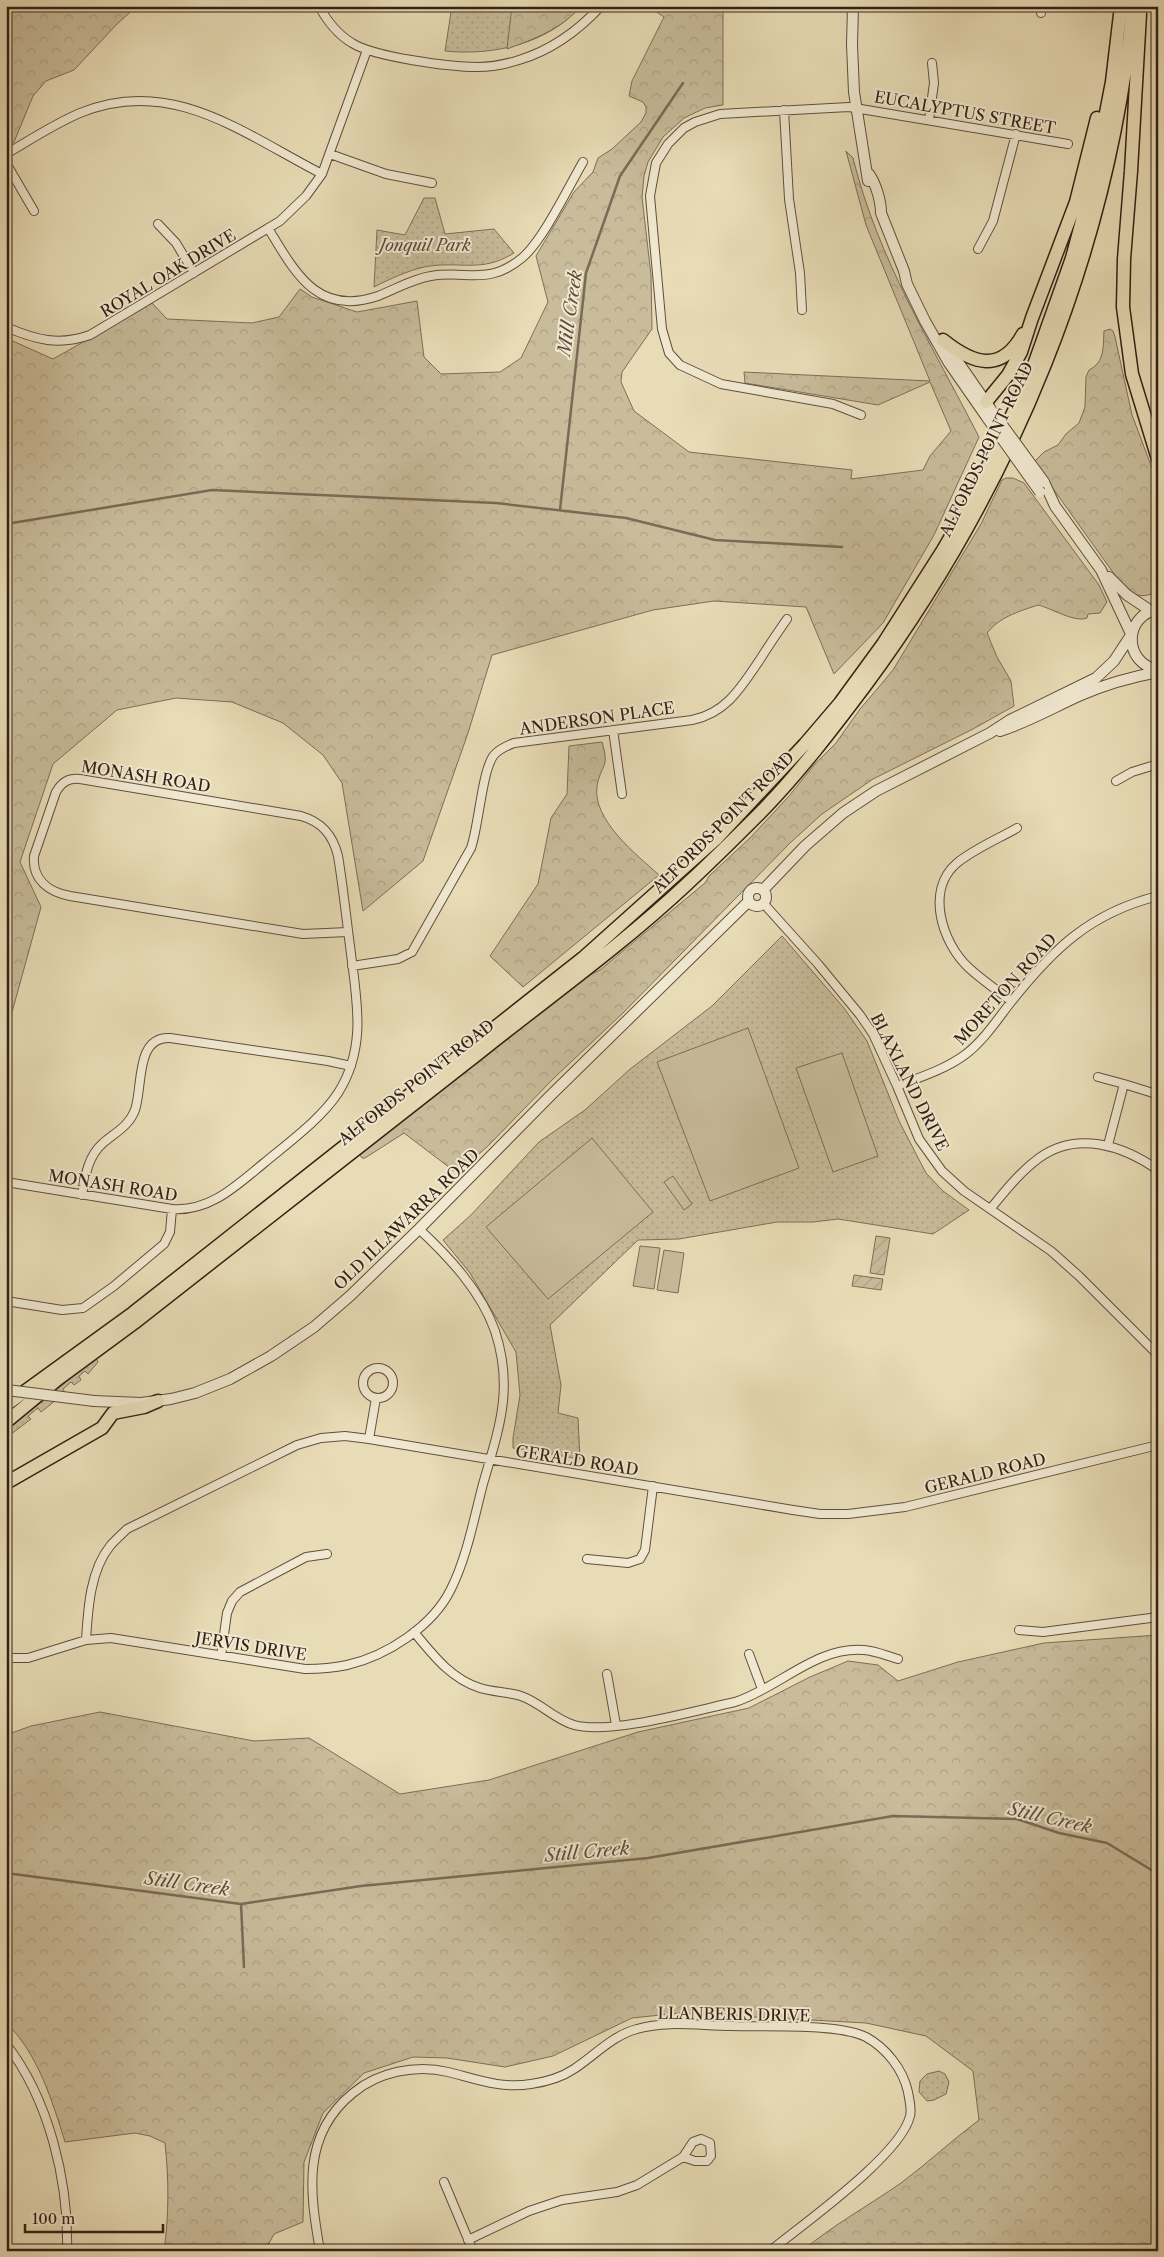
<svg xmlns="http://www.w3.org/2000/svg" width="1164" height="2257" viewBox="0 0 1164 2257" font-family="'Libre Caslon Text',serif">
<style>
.grass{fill:url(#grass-dots);stroke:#7e6e58}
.forest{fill:url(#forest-crowns);stroke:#7e6e58}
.garden{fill:url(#garden-furrows);stroke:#7e6e58}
.pitch{fill:#c9bc9b;stroke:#7e6e58}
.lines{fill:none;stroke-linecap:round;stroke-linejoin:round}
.stream{stroke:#7b6a55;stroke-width:2.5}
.minor-casing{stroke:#614f3d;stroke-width:10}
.tertiary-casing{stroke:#614f3d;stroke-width:12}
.trunk-casing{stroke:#342015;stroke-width:15}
.minor{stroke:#f0e8d0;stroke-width:8}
.tertiary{stroke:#f0e8d0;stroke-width:10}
.trunk{stroke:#e8dcb6;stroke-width:12}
.tertiary-bridge-casing{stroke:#614f3d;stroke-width:12;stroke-linecap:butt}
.tertiary-bridge{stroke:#f0e8d0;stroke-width:10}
.labels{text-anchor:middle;stroke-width:4;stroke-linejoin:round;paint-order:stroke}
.street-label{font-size:16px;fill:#342015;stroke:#f0e8d0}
.park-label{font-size:16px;font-style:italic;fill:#594736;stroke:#f0e8d0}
.water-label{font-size:18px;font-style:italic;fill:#5e4b3a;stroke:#f0e8d0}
</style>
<defs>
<pattern id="grass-dots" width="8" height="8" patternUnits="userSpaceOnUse" patternTransform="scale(1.25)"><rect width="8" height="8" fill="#c9bc9b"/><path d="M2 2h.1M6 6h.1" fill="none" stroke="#ada185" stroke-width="1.8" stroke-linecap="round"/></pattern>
<pattern id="forest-crowns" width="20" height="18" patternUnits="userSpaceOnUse" patternTransform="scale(1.25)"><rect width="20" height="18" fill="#c9bc9b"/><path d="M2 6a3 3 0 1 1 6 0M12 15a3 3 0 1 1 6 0" fill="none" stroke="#ada185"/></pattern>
<pattern id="garden-furrows" width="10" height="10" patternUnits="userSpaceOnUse" patternTransform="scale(1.25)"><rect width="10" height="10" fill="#c9bc9b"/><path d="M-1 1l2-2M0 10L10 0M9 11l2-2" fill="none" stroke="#ada185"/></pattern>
</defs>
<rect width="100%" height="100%" fill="#e8dcb6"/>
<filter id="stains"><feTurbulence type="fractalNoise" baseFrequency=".004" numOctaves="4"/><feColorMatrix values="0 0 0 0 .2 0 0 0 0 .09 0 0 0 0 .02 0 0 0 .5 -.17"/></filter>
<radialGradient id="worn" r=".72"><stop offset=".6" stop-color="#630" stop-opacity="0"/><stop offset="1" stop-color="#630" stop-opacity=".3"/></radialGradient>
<path class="grass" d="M 452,6 L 581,6 C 548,44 493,56 445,51 Z
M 424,198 L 435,198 L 445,234 L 494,229 L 514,253 C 480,274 459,260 424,267 C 407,271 390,279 374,287 L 377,230 L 405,235 Z
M 782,936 L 844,1008 L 867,1041 L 899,1121 L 926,1173 L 943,1191 L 969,1210 L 933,1234 L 838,1219 L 813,1222 L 777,1222 L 679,1239 L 638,1240 L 550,1325 L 561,1385 L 558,1413 L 578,1418 L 580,1459 L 513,1448 L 513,1438 L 520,1395 L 516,1352 L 470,1273 L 443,1240 L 471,1215 L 539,1142 L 585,1110 L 629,1070 L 712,1006 Z
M 96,1358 L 98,1362 L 88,1374 L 85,1371 L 79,1376 L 81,1380 L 74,1385 L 71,1382 L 63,1389 L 65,1393 L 41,1412 L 38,1408 L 28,1416 L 31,1419 L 6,1438 L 6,1430 Z
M 939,2071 L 945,2074 L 949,2082 L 946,2094 L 934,2100 L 927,2101 L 919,2092 L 920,2081 L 927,2074 Z"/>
<path class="forest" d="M 6,6 L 137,6 L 117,24 L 74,70 L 46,81 L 33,96 L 14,142 L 6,147 Z
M 512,6 L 581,6 C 562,29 534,39 507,49 Z
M 648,6 L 723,6 L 723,105 L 705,108 L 684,118 L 663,137 L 648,162 L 644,176 L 642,197 L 651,275 L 652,329 L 622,372 L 621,382 L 634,411 L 689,452 L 852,470 L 851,479 L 923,470 L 930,456 L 951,431 L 930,382 L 878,405 L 745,383 L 744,372 L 930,381 L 866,225 L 846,151 L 853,158 C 878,259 932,345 979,437 L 934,535 L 883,623 L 834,674 L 806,607 L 714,601 L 653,610 L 492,655 L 468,733 L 423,861 L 363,911 L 342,783 L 323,755 L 283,723 L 232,702 L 176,698 L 117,710 L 53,764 L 20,862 L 41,907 L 6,1034 L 6,338 L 53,359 L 152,303 L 167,319 L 252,323 L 279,317 L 300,289 L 312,297 L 357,312 L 417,301 L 424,357 L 441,374 L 500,372 L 521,358 L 548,302 L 536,256 L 574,192 L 593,172 L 598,158 L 612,149 L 641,122 L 646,113 L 646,107 L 643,102 L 629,96 L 632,81 L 664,17 Z
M 1110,329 L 1113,331 L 1115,337 L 1132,415 L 1158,484 L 1158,591 C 1137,602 1130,592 1117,578 L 1034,462 L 1044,452 L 1058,445 L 1066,434 L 1079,423 L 1085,407 L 1086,377 L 1089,370 C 1105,362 1103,347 1104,331 Z
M 1006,478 L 1013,478 L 1024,483 L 1099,585 L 1107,602 L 1100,613 L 1088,614 L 1087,618 C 1075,623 1051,608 1038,605 C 1020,611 999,617 987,633 L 997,657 L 1011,681 L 1014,706 L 973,729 L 873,779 L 822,814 L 790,843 L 623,1013 L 554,1078 L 488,1146 L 462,1169 L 454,1171 L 404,1133 L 365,1158 L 362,1158 L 360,1155 L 373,1143 L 582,979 L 600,970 L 705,883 L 709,876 L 750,838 L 789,796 L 815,764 L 836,743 L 860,709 L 878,688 L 893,670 L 981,524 L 1002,480 Z
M 602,742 C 610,768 601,764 597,786 C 592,820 637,855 659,875 L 523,987 L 490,956 L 538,884 L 551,818 L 567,794 L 569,746 Z
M 1158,1635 L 1158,2251 L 802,2251 C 833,2225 868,2206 901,2183 C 928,2163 952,2140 979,2120 L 973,2071 L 926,2036 L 866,2023 L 680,2013 L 632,2018 L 553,2056 L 505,2067 L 447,2058 L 413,2057 L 364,2073 L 323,2113 L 304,2162 L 303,2222 L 274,2234 L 265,2251 L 164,2251 C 169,2215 169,2179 165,2143 L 150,2136 L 135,2133 L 65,2142 C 53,2103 37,2051 6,2023 L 6,1735 L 31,1726 L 100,1712 L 254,1741 L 309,1738 L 400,1794 L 489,1780 L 638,1732 L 749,1708 L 810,1677 L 848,1661 L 878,1665 L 898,1681 L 958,1662 L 1044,1643 Z"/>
<path class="garden" d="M 876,1236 L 890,1238 L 884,1275 L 870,1273 Z
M 854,1275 L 883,1279 L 881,1290 L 852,1286 Z"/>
<path class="pitch" d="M 748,1028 L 799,1168 L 710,1201 L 657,1062 Z
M 842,1053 L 878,1156 L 833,1172 L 796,1068 Z
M 592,1138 L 653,1212 L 548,1299 L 486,1227 Z
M 673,1176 L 692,1204 L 684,1210 L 664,1182 Z
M 640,1246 L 660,1248 L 654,1289 L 633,1286 Z
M 664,1250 L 684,1253 L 678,1293 L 657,1290 Z"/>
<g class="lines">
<path class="stream" d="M 560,510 L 586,273 L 620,176 L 683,83
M 6,524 L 212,490 L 496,503 L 626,518 L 715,540 L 842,547
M 6,1873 L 241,1904 L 361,1886 L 648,1858 L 893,1816 L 1017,1819 L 1059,1833 L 1107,1843 L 1158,1874
M 241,1904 L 244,1967"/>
<g class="minor-casing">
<path id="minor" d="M 319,6 C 327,21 337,34 352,43 C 374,57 450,67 478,67 C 492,67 506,64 519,60 C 552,50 578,31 601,6
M 1040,6 L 1041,13
M 784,110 L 789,199 L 800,273 L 802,310
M 929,120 L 934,83 L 932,63
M 6,154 C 30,140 54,124 80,113 C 171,75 244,134 322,174
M 330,154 L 386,174 L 432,183
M 6,163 L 34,211
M 158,224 L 176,243 L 194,273
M 268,228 C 295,272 317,317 378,296 C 396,289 412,279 431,276 C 468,270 488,286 522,258 C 543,240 568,188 583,162
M 978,249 L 993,221 L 1016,134
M 6,327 C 36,340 59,346 90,335 L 280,221 L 306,196 L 322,174 L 367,50
M 861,415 L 833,404 L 721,384 L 680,365 L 669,353 L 662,329 L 650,196 L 656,163 L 668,144 L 684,128 L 695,122 L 720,114 L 849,107 L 1068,144
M 613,730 L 622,794
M 1116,781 L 1132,772 L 1158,764
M 764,904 L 818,964 L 860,1015 L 873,1034 L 897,1086 L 919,1139 L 942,1171 L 964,1191 L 1051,1251 L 1079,1276 L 1158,1355
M 352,966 L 398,959 L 412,952 L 471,848 C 479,825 482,770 494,755 C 499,749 506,746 514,743 L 692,720 C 727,713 742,686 761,658 C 769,645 778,632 787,619
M 1011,1001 C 997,990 982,980 969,968 C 942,943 925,890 957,863 C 974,849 998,839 1017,828
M 1098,1077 L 1124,1084 L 1108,1145
M 1124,1084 L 1153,1093
M 897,1086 C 921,1077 946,1069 966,1054 C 984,1040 997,1020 1011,1002 C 1053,949 1090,913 1158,896
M 6,1182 L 172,1209 C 210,1212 237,1185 264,1163 C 288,1143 321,1119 338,1093 C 368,1046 356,997 350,946 C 346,916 343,886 338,856 C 333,835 322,822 301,816 L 80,779 C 68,778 62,782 56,792 L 34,856 C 32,880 49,892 70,896 L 303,934 L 348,932
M 82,1195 C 85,1176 88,1156 103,1143 C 116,1132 129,1126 135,1110 C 143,1087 135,1036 170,1038 L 328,1061 L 351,1066
M 991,1208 C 1006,1190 1020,1172 1039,1158 C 1077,1130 1124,1146 1158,1170
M 6,1301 L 62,1310 L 83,1308 L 114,1286 L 164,1244 L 170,1232 L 172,1209
M363 1383a15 15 0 1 1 30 0a15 15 0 1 1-30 0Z
M 369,1439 L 376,1398
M 587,1559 L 628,1563 L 640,1559 L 645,1550 L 653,1486
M 1019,1630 L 1043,1632 L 1158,1617
M 414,1632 C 433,1655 451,1679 480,1688 C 493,1692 508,1692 521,1696 C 541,1703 554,1719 574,1725 C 610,1735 697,1710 735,1702 C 779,1688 816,1646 864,1650 C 876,1651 887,1656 898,1659
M 86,1640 C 88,1609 90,1571 110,1546 C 115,1540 121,1535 127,1529 L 297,1445 L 321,1438 L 345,1436 L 369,1439 L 793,1510 L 820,1514 L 848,1514 L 905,1507 L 1158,1445
M 749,1654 L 762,1689
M 221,1656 L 227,1613 L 232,1601 L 240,1592 L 306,1557 L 327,1554
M 6,1658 L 28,1658 L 86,1640 L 111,1638 L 305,1669 C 319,1669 333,1668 347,1665 C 387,1656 433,1626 451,1589 C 467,1557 474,1518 483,1484 C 499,1428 514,1389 495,1331 C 481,1291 449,1257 419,1229
M 607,1674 L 616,1725
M 6,2044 C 49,2099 69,2182 67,2251
M 444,2182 L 473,2251
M 468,2240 L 529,2211 L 562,2200 L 617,2192 L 637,2185 L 683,2157 L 693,2142 L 701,2139 L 710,2143 L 711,2156 L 707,2161 L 695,2161 L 683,2157
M 320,2251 C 310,2193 301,2135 353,2093 C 378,2072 416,2064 448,2072 C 476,2079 501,2089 531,2084 C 545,2082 562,2077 574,2069 C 594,2056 613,2035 637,2029 C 667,2020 701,2026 732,2026 C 766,2027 838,2023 866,2037 C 886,2048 903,2069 908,2092 C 909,2098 912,2110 910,2116 C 901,2155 803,2224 770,2251"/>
</g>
<g class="tertiary-casing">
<path id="tertiary" d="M 853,6 L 852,45 L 854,92 L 868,181
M 869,174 C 876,184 881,201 881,213 L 904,271 L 907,284 L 925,321 L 949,363 L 988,419
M 947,346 L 990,408
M 1044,482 L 1055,506 L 1101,570 L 1131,634
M 1109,577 L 1127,595 L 1151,611
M 1158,609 C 1123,616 1123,663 1158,670
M 1000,731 C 1028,722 1054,707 1081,695 C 1106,684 1131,677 1158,672
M748 897a9 9 0 1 1 18 0a9 9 0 1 1-18 0Z
M 763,890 L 805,846 L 843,813 L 876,791 L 990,733 L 1010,720 L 1096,678 L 1114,661 L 1131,635
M 94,1401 L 141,1403 L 171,1399 L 195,1393 L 230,1379 L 271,1356 L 314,1327 L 350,1296 L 419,1229 L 551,1095 L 749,901"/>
</g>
<g class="trunk-casing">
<path id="trunk" d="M 1140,14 L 1131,171 L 1124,259 L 1123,307 L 1132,374 L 1158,459
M 943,340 C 973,364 1001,374 1023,334
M 986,402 L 1008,375 L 1021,352 L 1032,318 L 1076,202 L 1097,118
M 6,1405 L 133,1313 L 583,958 L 717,838 L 805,744 L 840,703 L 883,644 L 943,550 L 973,498 L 1029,379 L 1072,258 L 1093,180 L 1112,82 L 1121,6
M 6,1422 L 58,1379 L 134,1323 C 249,1232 365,1143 480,1052 C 549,997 622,945 687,884 C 712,861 737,836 761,812 C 799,773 832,730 865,686 C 1012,487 1109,253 1133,6
M 6,1483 L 102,1428 L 113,1413 L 144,1407 L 158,1401"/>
</g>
<use href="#minor" class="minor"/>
<use href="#tertiary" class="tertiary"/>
<use href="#trunk" class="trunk"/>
<g class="tertiary-bridge-casing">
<path id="tertiary-bridge" d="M 992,411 L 1044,482
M 988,419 L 1040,492
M 7,1390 L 94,1401"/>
</g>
<use href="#tertiary-bridge" class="tertiary-bridge"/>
</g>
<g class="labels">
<g class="street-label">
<text transform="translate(965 112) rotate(10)" y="6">EUCALYPTUS STREET</text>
<text transform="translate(168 273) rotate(-31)" y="6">ROYAL OAK DRIVE</text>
<text transform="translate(986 449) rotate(-64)" y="6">ALFORDS POINT ROAD</text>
<text transform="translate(597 718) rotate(-8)" y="6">ANDERSON PLACE</text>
<text transform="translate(146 776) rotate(9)" y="6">MONASH ROAD</text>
<text transform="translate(723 822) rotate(-45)" y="6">ALFORDS POINT ROAD</text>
<text transform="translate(1005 989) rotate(-48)" y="6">MORETON ROAD</text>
<text transform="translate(416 1082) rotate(-38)" y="6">ALFORDS POINT ROAD</text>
<text transform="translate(910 1082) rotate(63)" y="6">BLAXLAND DRIVE</text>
<text transform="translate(113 1185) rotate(9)" y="6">MONASH ROAD</text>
<text transform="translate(406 1219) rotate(-44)" y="6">OLD ILLAWARRA ROAD</text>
<text transform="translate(577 1460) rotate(9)" y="6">GERALD ROAD</text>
<text transform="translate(985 1473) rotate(-14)" y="6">GERALD ROAD</text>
<text transform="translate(251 1646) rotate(9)" y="6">JERVIS DRIVE</text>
<text transform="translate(734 2014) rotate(1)" y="6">LLANBERIS DRIVE</text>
</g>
<g class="park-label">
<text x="425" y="251">Jonquil Park</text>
</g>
<g class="water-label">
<text transform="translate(570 313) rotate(-82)" y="6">Mill Creek</text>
<text transform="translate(1050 1818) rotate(13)" y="6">Still Creek</text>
<text transform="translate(587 1852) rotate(-5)" y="6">Still Creek</text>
<text transform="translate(187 1884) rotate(8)" y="6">Still Creek</text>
</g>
</g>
<rect width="1164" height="2257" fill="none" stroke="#e8dcb6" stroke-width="25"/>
<rect x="8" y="8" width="1149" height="2242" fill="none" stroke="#342015" stroke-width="2.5"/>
<rect x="12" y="12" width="1139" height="2232" fill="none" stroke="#342015"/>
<path d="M25 2224v8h138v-8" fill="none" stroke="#342015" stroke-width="2.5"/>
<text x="32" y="2224" font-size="15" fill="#342015" stroke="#f0e8d0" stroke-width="4" paint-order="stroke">100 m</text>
<rect width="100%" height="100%" filter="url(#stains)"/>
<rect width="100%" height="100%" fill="url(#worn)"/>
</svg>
